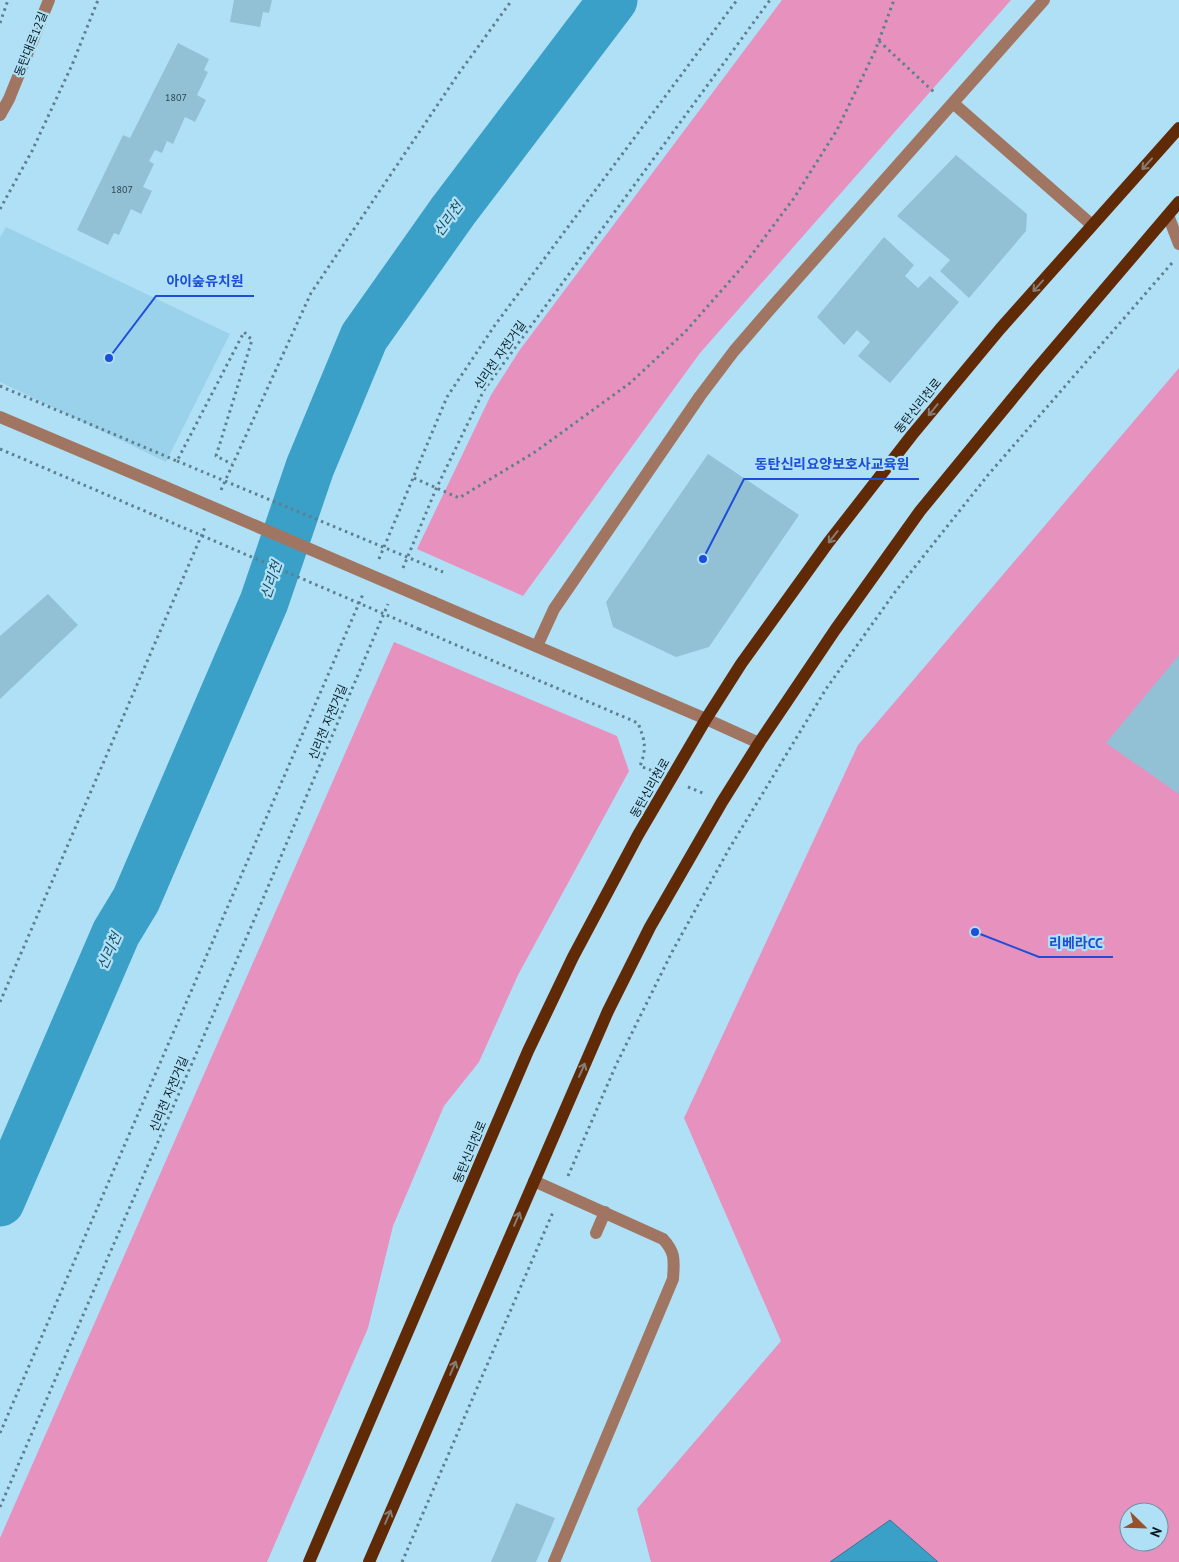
<svg xmlns="http://www.w3.org/2000/svg" width="1179" height="1562" viewBox="0 0 1179 1562" font-family="'PT Sans','Noto Sans KR',sans-serif">
<style>
.built{fill:#9bd2eb}
.green{fill:#e791be;fill-rule:evenodd}
.water{fill:#3ba0c7;stroke:#2c7996}
.lines{fill:none;stroke-linecap:round;stroke-linejoin:round}
.river{stroke:#3ba0c7;stroke-width:49}
.building{fill:#92c1d6}
.path{stroke:#5e7f8e;stroke-width:3;stroke-dasharray:2.5 4;stroke-linecap:butt}
.minor{stroke:#a07662;stroke-width:12}
.major{stroke:#612a07;stroke-width:12}
.path-bridge{stroke:#5e7f8e;stroke-width:3;stroke-dasharray:2.5 4;stroke-linecap:butt}
.minor-bridge{stroke:#a07662;stroke-width:12}
.oneway{stroke:#857c73}
.labels{text-anchor:middle;stroke-width:4.5;stroke-linejoin:round;paint-order:stroke}
.number-label{font-size:10px;fill:#2c4650}
.street-label{font-size:12px;fill:#0a1d24;stroke:#b0e0f6}
.water-label{font-size:14px;font-style:italic;fill:#154d61;stroke:#b0e0f6}
.leader{fill:none;stroke:#1d4ed8;stroke-width:2}
.callout-dot{fill:#1d4ed8;stroke:#b0e0f6;stroke-width:2}
.callout-label{font-size:14px;text-anchor:middle;font-weight:bold;fill:#1d4ed8;stroke:#b0e0f6;stroke-width:4.5;stroke-linejoin:round;paint-order:stroke}
</style>
<rect width="100%" height="100%" fill="#b0e0f6"/>
<path class="built" d="M 6,227 L 230,334 L 166,462 L 0,382 L 0,237 Z"/>
<path class="green" d="M 782,0 L 1011,0 L 700,353 L 523,596 L 417,549 L 491,395 L 519,351 Z
M 1179,368 L 1179,1562 L 651,1562 L 637,1509 L 781,1341 L 684,1118 L 858,745 ZM 1129,1512 L 1159,1512 L 1159,1542 L 1129,1542 Z
M 394,642 L 617,736 L 629,771 L 518,975 L 479,1062 L 444,1106 L 393,1226 L 368,1328 L 267,1562 L 0,1562 L 0,1538 Z"/>
<path class="water" d="M 890,1520 L 938,1562 L 830,1562 Z"/>
<g class="lines">
<path class="river" d="M 0,1202 L 116,933 L 136,900 L 264,602 L 310,467 L 364,337 L 453,211 L 613,0"/>
</g>
<path class="building" d="M 234,0 L 272,0 L 269,13 L 263,12 L 260,27 L 230,22 Z
M 178,43 L 209,59 L 204,70 L 208,72 L 197,95 L 206,100 L 195,122 L 185,117 L 173,144 L 167,141 L 162,153 L 155,150 L 149,161 L 154,164 L 143,187 L 152,191 L 141,214 L 131,209 L 119,235 L 114,233 L 108,245 L 77,230 L 123,135 L 130,138 Z
M 956,155 L 1027,214 L 1026,231 L 969,298 L 940,271 L 950,260 L 897,216 Z
M 884,237 L 914,265 L 905,276 L 918,288 L 930,276 L 959,302 L 890,383 L 858,356 L 870,342 L 857,330 L 844,345 L 817,317 Z
M 708,454 L 799,515 L 709,647 L 676,657 L 613,627 L 606,602 Z
M 48,594 L 78,625 L 0,699 L 0,636 Z
M 1179,655 L 1179,794 L 1106,743 Z
M 516,1503 L 555,1518 L 536,1562 L 491,1562 Z"/>
<g class="lines">
<path class="path" d="M 0,23 L 8,0
M 879,41 L 936,94
M 0,209 L 32,151 L 72,65 L 98,0
M 0,386 L 177,461 L 244,332 L 252,340 L 216,456 L 232,464
M 0,449 L 154,515
M 414,478 L 459,498 L 535,452 L 630,383 L 685,332 L 744,265 L 794,198 L 837,130 L 875,51 L 894,0
M 221,490 L 311,293 L 459,73 L 512,0
M 379,559 L 447,397 L 495,325 L 737,0
M 403,568 L 436,489 L 484,390 L 770,0
M 419,629 L 638,723 C 645,741 647,748 640,766 L 653,771
M 688,787 L 705,794
M 0,1002 L 206,525
M 568,1176 L 616,1065 L 672,952 L 729,849 L 826,689 L 895,592 L 988,475 L 1172,263
M 0,1433 L 363,594
M 0,1507 L 254,920 L 388,604
M 402,1562 L 553,1212"/>
<path class="minor" d="M 953,103 L 1092,225
M 0,115 L 9,99 L 49,0
M 1168,215 L 1179,244
M 0,417 L 163,486
M 433,602 L 706,719 L 759,743
M 537,646 L 554,609 L 700,396 L 734,351 L 772,307 L 1044,0
M 534,1181 L 663,1239 C 676,1253 674,1261 673,1279 L 554,1562
M 596,1233 L 605,1212"/>
<path class="major" d="M 309,1562 L 528,1051 L 573,957 L 638,835 L 706,719 L 741,664 L 828,543 L 912,435 L 1000,329 L 1179,128
M 369,1562 L 608,1011 L 650,927 L 722,802 L 759,743 L 835,630 L 920,511 L 1035,371 L 1179,202"/>
<path class="path-bridge" d="M 177,461 L 443,572
M 154,515 L 419,629"/>
<path class="minor-bridge" d="M 163,486 L 433,602"/>
</g>
<defs><path id="oneway-shaft" d="M-6 0H5M1.5-3L5.5 0L1.5 3" fill="none" stroke-width="1.6" stroke-linecap="round" stroke-linejoin="round" transform="scale(1.25)"/></defs>
<g class="oneway">
<use href="#oneway-shaft" transform="translate(1147 164) rotate(132)"/>
<use href="#oneway-shaft" transform="translate(1038 286) rotate(132)"/>
<use href="#oneway-shaft" transform="translate(933 410) rotate(129)"/>
<use href="#oneway-shaft" transform="translate(833 537) rotate(128)"/>
<use href="#oneway-shaft" transform="translate(582 1070) rotate(-66)"/>
<use href="#oneway-shaft" transform="translate(517 1219) rotate(-67)"/>
<use href="#oneway-shaft" transform="translate(453 1368) rotate(-67)"/>
<use href="#oneway-shaft" transform="translate(388 1517) rotate(-67)"/>
</g>
<g class="labels">
<g class="number-label">
<text x="176" y="101">1807</text>
<text x="122" y="193">1807</text>
</g>
<g class="street-label">
<text transform="translate(31 44) rotate(-68)" y="4">동탄대로12길</text>
<text transform="translate(500 355) rotate(-55)" y="4">신리천 자전거길</text>
<text transform="translate(918 406) rotate(-51)" y="4">동탄신리천로</text>
<text transform="translate(328 722) rotate(-67)" y="4">신리천 자전거길</text>
<text transform="translate(650 788) rotate(-60)" y="4">동탄신리천로</text>
<text transform="translate(169 1094) rotate(-67)" y="4">신리천 자전거길</text>
<text transform="translate(470 1152) rotate(-67)" y="4">동탄신리천로</text>
</g>
<g class="water-label">
<text transform="translate(448 219) rotate(-54)" y="5">신리천</text>
<text transform="translate(271 580) rotate(-71)" y="5">신리천</text>
<text transform="translate(109 951) rotate(-66)" y="5">신리천</text>
</g>
</g>
<path class="leader" d="M109 358L156 296H254M703 559L744 479H919M975 932L1039 957H1113"/>
<g class="callout-dot">
<circle cx="109" cy="358" r="5"/>
<circle cx="703" cy="559" r="5"/>
<circle cx="975" cy="932" r="5"/>
</g>
<g class="callout-label">
<text x="205" y="286">아이숲유치원</text>
<text x="832" y="469">동탄신리요양보호사교육원</text>
<text x="1076" y="948">리베라CC</text>
</g>
<g transform="translate(1144 1527) rotate(113)"><circle r="24" fill="#b0e0f6" stroke="#6e92a2"/>
<path d="M0-4L9 19L0 12L-9 19Z" fill="#98512b"/>
<text y="-8" font-size="14" font-weight="bold" text-anchor="middle" fill="#0a1d24">N</text>
</g>
</svg>
